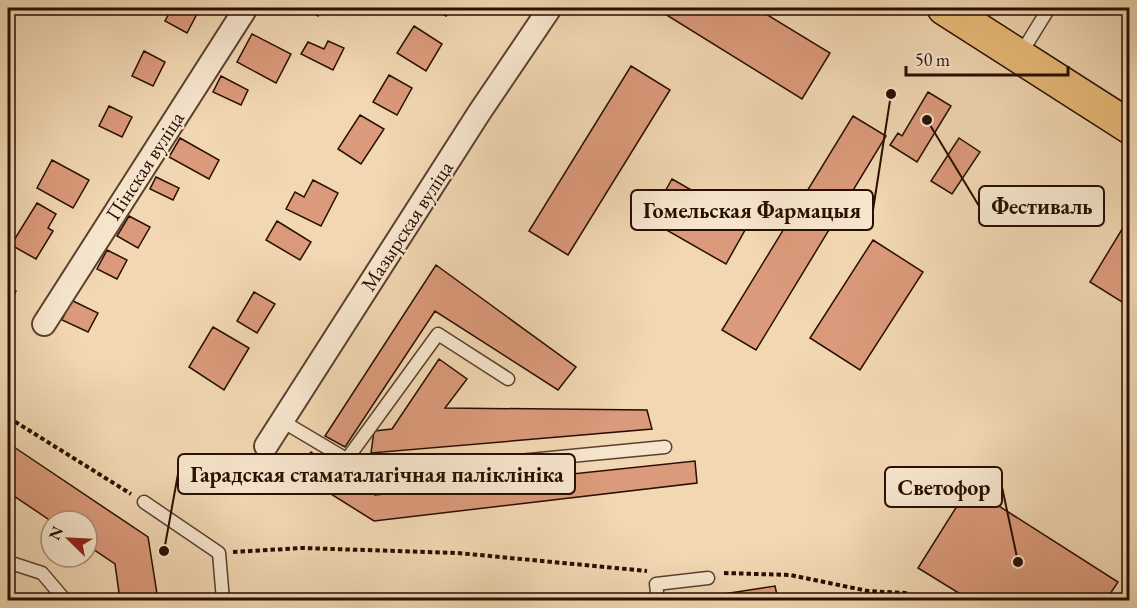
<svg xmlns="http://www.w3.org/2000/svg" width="1137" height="608" viewBox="0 0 1137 608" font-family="'EB Garamond',serif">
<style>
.building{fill:#db9a7b;stroke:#290e02;stroke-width:1.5}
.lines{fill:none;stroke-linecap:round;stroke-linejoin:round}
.service-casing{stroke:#5b402e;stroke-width:15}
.minor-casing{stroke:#5b402e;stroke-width:26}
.primary-casing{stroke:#290e02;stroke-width:36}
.path{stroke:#290e02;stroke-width:4;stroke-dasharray:4.5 3;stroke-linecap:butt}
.service{stroke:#f6e5cd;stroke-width:12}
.minor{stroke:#f6e5cd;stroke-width:22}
.primary{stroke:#e8bc79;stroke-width:33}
.labels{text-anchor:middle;stroke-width:4.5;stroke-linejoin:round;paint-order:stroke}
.street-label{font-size:21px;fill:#290e02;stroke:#f6e5cd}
.leader{fill:none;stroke:#290e02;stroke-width:2}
.callout-dot{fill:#290e02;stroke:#f6e5cd;stroke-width:2}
.callout{fill:#f6e5cd;stroke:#290e02;stroke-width:2}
.callout-label{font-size:22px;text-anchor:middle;font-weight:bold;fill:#290e02}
</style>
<rect width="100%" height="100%" fill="#f1d7b2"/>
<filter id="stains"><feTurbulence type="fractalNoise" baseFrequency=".00333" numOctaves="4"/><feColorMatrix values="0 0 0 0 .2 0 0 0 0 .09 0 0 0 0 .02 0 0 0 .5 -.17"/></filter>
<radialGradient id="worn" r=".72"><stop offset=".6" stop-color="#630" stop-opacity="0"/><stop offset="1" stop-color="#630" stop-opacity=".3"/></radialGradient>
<path class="building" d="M 21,8 L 36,8 L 31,14 Z
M 172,8 L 200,8 L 187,33 L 165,21 Z
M 305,8 L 323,8 L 318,16 Z
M 432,8 L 452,8 L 446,16 Z
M 669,8 L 756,8 L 830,53 L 802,99 L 665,14 Z
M 1015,8 L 1028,8 L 1025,13 Z
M 414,26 L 442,44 L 426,71 L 397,53 Z
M 252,34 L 291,54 L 276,83 L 237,62 Z
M 328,41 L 344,48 L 333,70 L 301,54 L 308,42 L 324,49 Z
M 144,51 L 165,62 L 153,86 L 132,76 Z
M 631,66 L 670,90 L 568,255 L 529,231 Z
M 389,75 L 412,88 L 397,115 L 373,102 Z
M 221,76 L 248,90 L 241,105 L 213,92 Z
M 928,92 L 951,106 L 917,162 L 890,145 L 898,133 L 902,136 Z
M 109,106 L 132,117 L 122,137 L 99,126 Z
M 360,115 L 384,129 L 361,164 L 338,149 Z
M 853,116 L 886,136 L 756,350 L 722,330 Z
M 180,138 L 219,160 L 209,179 L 169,157 Z
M 959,138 L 980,152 L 952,194 L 931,181 Z
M 52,160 L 89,180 L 73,208 L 37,188 Z
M 156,177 L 179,188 L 173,200 L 150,189 Z
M 672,179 L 749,223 L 726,264 L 649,220 Z
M 313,180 L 338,193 L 321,226 L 286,209 L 295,192 L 304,197 Z
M 37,203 L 56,214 L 48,228 L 53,231 L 36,259 L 11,245 Z
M 129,216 L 150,227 L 138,248 L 117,236 Z
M 277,221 L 311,242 L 300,260 L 266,240 Z
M 1124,226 L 1130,229 L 1130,307 L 1090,282 Z
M 873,240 L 923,272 L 860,370 L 810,338 Z
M 107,250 L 127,260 L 117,279 L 97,269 Z
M 436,265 L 576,367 L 558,390 L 435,311 L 345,447 L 325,436 Z
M 8,286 L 16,291 L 8,306 Z
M 254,292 L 275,304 L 257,333 L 237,321 Z
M 71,300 L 98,313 L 88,332 L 62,320 Z
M 213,327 L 249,348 L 224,390 L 189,367 Z
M 439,359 L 467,379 L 445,408 L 647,410 L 652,429 L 371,453 L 374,431 L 392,429 Z
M 8,443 L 148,537 L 158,600 L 120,600 L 115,564 L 87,545 L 87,521 L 51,521 L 8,492 Z
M 311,452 L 375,495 L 695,461 L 697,483 L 374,521 L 296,472 Z
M 969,487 L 1118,582 L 1106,600 L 970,600 L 918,568 Z
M 775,586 L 778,600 L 684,600 Z"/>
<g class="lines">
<g class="service-casing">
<path id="service" d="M 1020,55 L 1049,8
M 282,421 L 373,475 L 665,447
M 347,459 L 438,334 L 508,379
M 144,502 L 219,553 L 223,600
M 8,562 L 42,573 L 65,600
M 658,600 L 656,584 L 708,578"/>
</g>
<g class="minor-casing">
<path id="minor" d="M 44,324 L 246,8
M 266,446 L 479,113 L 550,8"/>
</g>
<g class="primary-casing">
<path id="primary" d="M 944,8 L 1130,127"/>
</g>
<path class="path" d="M 8,419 L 14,421 L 131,494
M 233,552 L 302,548 L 458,553 L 647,571
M 724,573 L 790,575 L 868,591 L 905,593 L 924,600"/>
<use href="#service" class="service"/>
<use href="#minor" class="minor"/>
<use href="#primary" class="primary"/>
</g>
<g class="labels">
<g class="street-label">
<text transform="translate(145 166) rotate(-57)" y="7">Пінская вуліца</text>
<text transform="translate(407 226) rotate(-57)" y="7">Мазырская вуліца</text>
</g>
</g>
<path class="leader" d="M927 120L979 206M891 94L873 210M164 551L178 474M1018 562L1002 487"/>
<g class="callout-dot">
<circle cx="927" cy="120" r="6"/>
<circle cx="891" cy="94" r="6"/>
<circle cx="164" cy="551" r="6"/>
<circle cx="1018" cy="562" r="6"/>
</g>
<g class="callout">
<rect x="979" y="186" width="125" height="40" rx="6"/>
<rect x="631" y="190" width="242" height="40" rx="6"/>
<rect x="178" y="454" width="397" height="40" rx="6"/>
<rect x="885" y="467" width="117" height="40" rx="6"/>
</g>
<g class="callout-label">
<text x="1042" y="214">Фестиваль</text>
<text x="752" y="218">Гомельская Фармацыя</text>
<text x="377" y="482">Гарадская стаматалагічная паліклініка</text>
<text x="944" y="495">Светофор</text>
</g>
<rect width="1137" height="608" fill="none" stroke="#f1d7b2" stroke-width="30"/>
<rect x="9" y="9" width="1119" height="590" fill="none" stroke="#290e02" stroke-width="3"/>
<rect x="15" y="15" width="1107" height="578" fill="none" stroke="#290e02" stroke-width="1.5"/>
<g transform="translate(69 539) rotate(294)"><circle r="28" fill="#f6e5cd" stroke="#a48f7c" stroke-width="1.5"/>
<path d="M0-4.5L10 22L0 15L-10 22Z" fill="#8f2418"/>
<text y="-9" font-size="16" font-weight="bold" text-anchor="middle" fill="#290e02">N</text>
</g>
<path d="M906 66v9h162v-9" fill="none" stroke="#290e02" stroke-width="3"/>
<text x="915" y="66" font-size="18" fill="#290e02" stroke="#f6e5cd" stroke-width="4.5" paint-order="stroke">50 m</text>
<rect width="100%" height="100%" filter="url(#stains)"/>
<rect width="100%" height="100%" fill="url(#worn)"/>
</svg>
